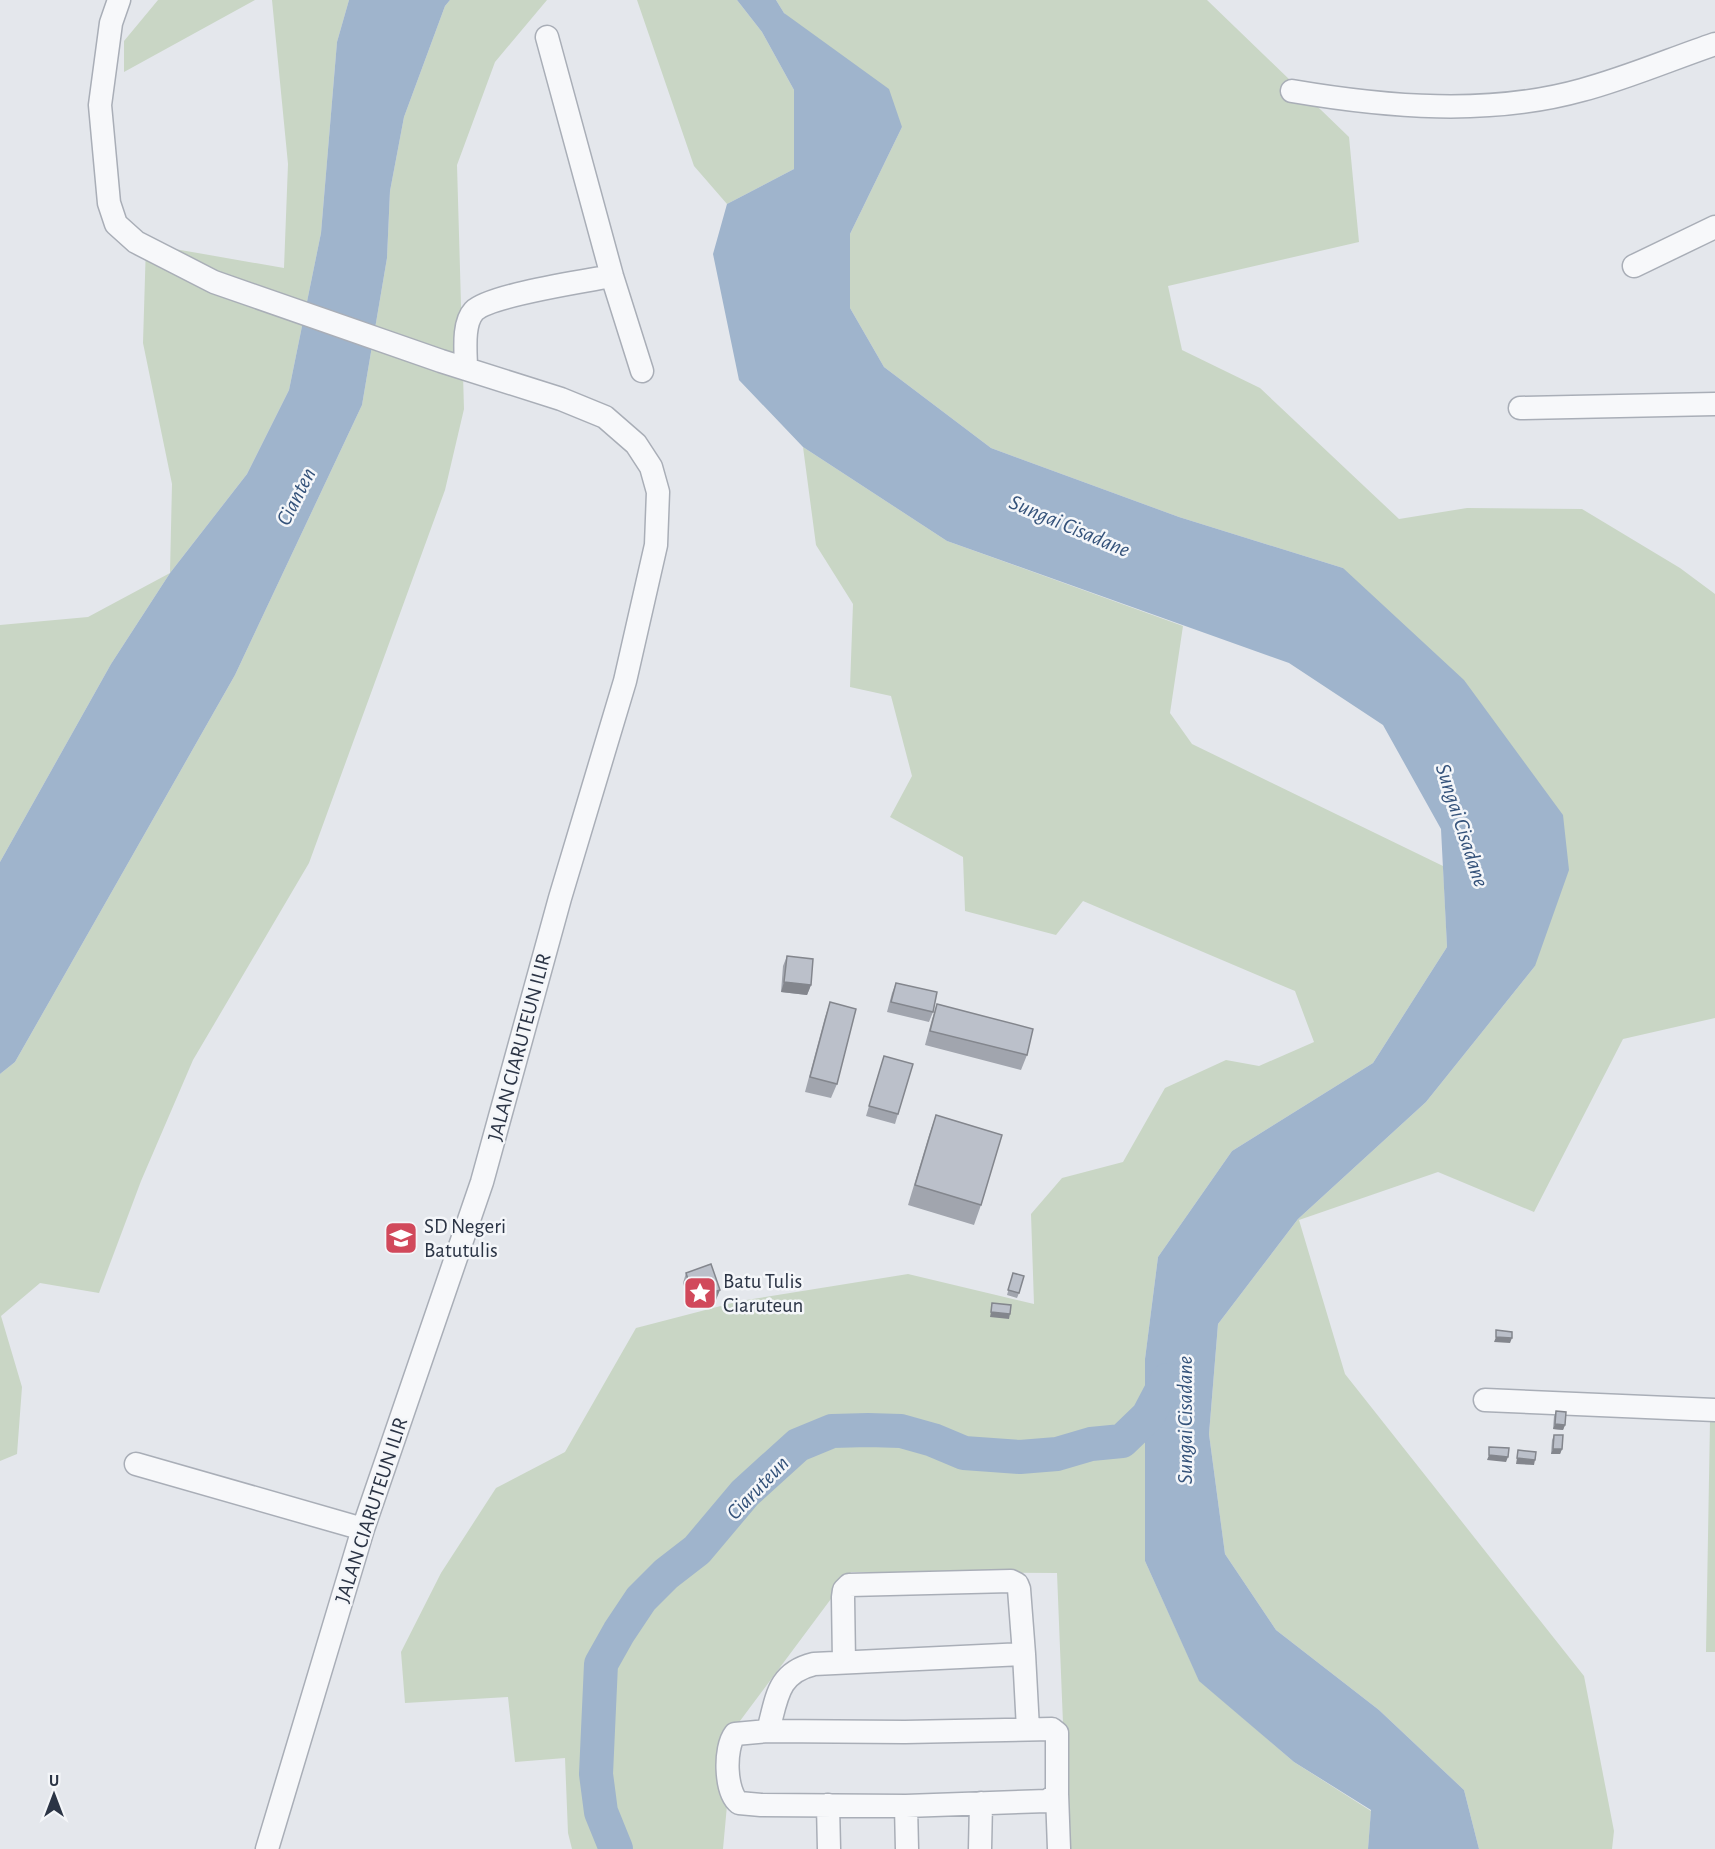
<svg xmlns="http://www.w3.org/2000/svg" width="1715" height="1849" viewBox="0 0 1715 1849" font-family="'Alegreya Sans',sans-serif">
<style>
.green{fill:#c9d6c5}
.water{fill:#9fb4cc}
.lines{fill:none;stroke-linecap:round;stroke-linejoin:round}
.river{stroke:#9fb4cc;stroke-width:34}
.minor-casing{stroke:#a9aeb7;stroke-width:25}
.minor{stroke:#f7f8fa;stroke-width:22}
.wall{fill:#a1a5ae}
.shaded-wall{fill:#83868d}
.building{fill:#bbc0ca;stroke:#83868d;stroke-width:1.5}
.labels{text-anchor:middle;stroke-width:5;stroke-linejoin:round;paint-order:stroke}
.street-label{font-size:21px;fill:#2b3445;stroke:#f4f6f9}
.poi-label{font-size:21px;fill:#2b3445;stroke:#f4f6f9;text-anchor:start}
.water-label{font-size:22px;font-style:italic;fill:#34527a;stroke:#f4f6f9}
</style>
<rect width="100%" height="100%" fill="#e4e7ec"/>
<path class="green" d="M 158,0 L 255,0 L 124,72 L 124,41 Z
M 272,0 L 349,0 L 337,42 L 321,233 L 289,390 L 247,474 L 170,573 L 111,664 L 0,862 L 0,625 L 88,617 L 170,573 L 172,484 L 143,343 L 146,244 L 284,268 L 288,164 Z
M 450,0 L 547,0 L 495,62 L 457,165 L 464,409 L 445,490 L 309,863 L 193,1060 L 141,1181 L 99,1293 L 40,1283 L 1,1316 L 22,1387 L 17,1454 L 0,1461 L 0,1074 L 15,1062 L 235,675 L 362,405 L 387,258 L 390,191 L 404,117 L 445,6 Z
M 637,0 L 737,0 L 762,32 L 794,90 L 794,169 L 727,204 L 694,166 Z
M 776,0 L 1207,0 L 1349,137 L 1359,242 L 1168,286 L 1182,350 L 1260,388 L 1399,519 L 1467,508 L 1582,509 L 1680,568 L 1715,594 L 1715,1018 L 1623,1039 L 1534,1212 L 1438,1172 L 1299,1220 L 1345,1374 L 1584,1676 L 1614,1831 L 1612,1849 L 1479,1849 L 1464,1790 L 1379,1710 L 1276,1630 L 1225,1554 L 1209,1434 L 1218,1324 L 1298,1219 L 1426,1102 L 1535,966 L 1343,568 L 1179,517 L 991,448 L 884,367 L 850,308 L 850,234 L 902,127 L 784,13 Z
M 803,447 L 947,541 L 1183,626 L 1170,713 L 1192,744 L 1443,866 L 1447,947 L 1373,1063 L 1232,1151 L 1158,1257 L 1145,1359 L 1145,1561 L 1199,1680 L 1294,1762 L 1371,1811 L 1368,1849 L 1068,1849 L 1057,1573 L 851,1572 L 734,1729 L 723,1849 L 572,1849 L 568,1833 L 565,1758 L 515,1762 L 508,1697 L 405,1703 L 401,1652 L 441,1573 L 496,1488 L 565,1452 L 636,1328 L 740,1301 L 908,1274 L 1034,1304 L 1031,1214 L 1062,1178 L 1123,1162 L 1165,1088 L 1226,1060 L 1259,1066 L 1314,1042 L 1295,991 L 1083,901 L 1056,935 L 965,911 L 963,857 L 890,817 L 912,776 L 891,696 L 850,687 L 853,604 L 816,545 Z
M 1710,1420 L 1715,1421 L 1715,1652 L 1706,1652 Z"/>
<path class="water" d="M 349,0 L 450,0 L 445,6 L 404,117 L 390,191 L 387,258 L 362,405 L 235,675 L 15,1062 L 0,1074 L 0,862 L 111,664 L 170,573 L 247,474 L 289,390 L 321,233 L 337,42 Z
M 737,0 L 776,0 L 784,13 L 889,89 L 902,127 L 850,234 L 850,308 L 884,367 L 991,448 L 1179,517 L 1343,568 L 1464,680 L 1563,815 L 1569,870 L 1535,966 L 1426,1102 L 1298,1219 L 1218,1324 L 1209,1434 L 1225,1554 L 1276,1630 L 1379,1710 L 1464,1790 L 1479,1849 L 1368,1849 L 1371,1810 L 1294,1762 L 1199,1681 L 1145,1561 L 1145,1359 L 1158,1257 L 1232,1151 L 1373,1063 L 1447,947 L 1441,829 L 1383,725 L 1289,663 L 947,541 L 803,447 L 739,380 L 713,254 L 727,204 L 794,169 L 794,90 L 762,32 Z"/>
<g class="lines">
<path class="river" d="M 616,1849 L 601,1812 L 596,1774 L 601,1664 L 619,1632 L 641,1599 L 666,1574 L 697,1550 L 745,1493 L 798,1445 L 832,1431 L 868,1430 L 901,1431 L 933,1440 L 964,1453 L 1020,1457 L 1057,1454 L 1091,1444 L 1122,1441 L 1148,1416 L 1167,1380"/>
<g class="minor-casing">
<path id="minor" d="M 119,0 L 111,23 L 100,105 L 109,203 L 116,224 L 136,242 L 214,282 L 441,361 L 561,399 L 605,417 L 636,444 L 651,467 L 658,492 L 656,545 L 625,681 L 560,898 L 482,1182 L 363,1529 L 267,1849
M 547,37 L 612,276 L 642,371
M 1292,91 C 1386,107 1489,116 1582,90 C 1627,78 1671,59 1715,44
M 1634,266 L 1715,227
M 466,369 C 466,353 462,324 474,311 C 490,295 586,281 612,276
M 1520,408 L 1715,404
M 1485,1400 L 1715,1410
M 136,1464 L 363,1529
M 844,1662 L 843,1597 L 844,1590 L 849,1585 L 1011,1581 L 1017,1584 L 1019,1589 L 1024,1654
M 1052,1729 L 1057,1733 L 1057,1794 L 1047,1801 L 906,1806 L 761,1805 L 739,1803 C 725,1792 724,1748 735,1734 L 768,1731 L 905,1732 Z
M 768,1731 C 777,1698 777,1673 814,1664 L 1024,1654 L 1028,1729
M 1057,1794 L 1059,1849
M 828,1805 L 829,1849
M 906,1806 L 907,1849
M 980,1849 L 981,1803"/>
</g>
<use href="#minor" class="minor"/>
</g>
<path class="wall" d="M 787,956 L 811,985 L 807,995 L 781,992 L 783,966 Z
M 896,983 L 933,1012 L 929,1022 L 887,1012 L 892,993 Z
M 830,1002 L 837,1084 L 831,1098 L 805,1092 L 825,1017 Z
M 937,1004 L 1027,1055 L 1021,1070 L 925,1045 L 932,1019 Z
M 884,1056 L 898,1114 L 895,1124 L 866,1116 Z
M 936,1115 L 981,1205 L 974,1225 L 908,1205 L 929,1135 Z
M 686,1273 L 716,1300 L 691,1308 L 683,1283 Z
M 1013,1273 L 1019,1293 L 1017,1298 L 1007,1295 Z
M 1556,1411 L 1565,1425 L 1563,1430 L 1553,1429 L 1554,1416 Z
M 1554,1435 L 1562,1449 L 1560,1454 L 1551,1454 L 1552,1440 Z"/>
<path class="shaded-wall" d="M 784,982 L 811,985 L 807,995 L 781,992 Z
M 720,1290 L 716,1300 L 691,1308 L 694,1298 Z
M 991,1312 L 1010,1314 L 1009,1319 L 990,1317 Z
M 1496,1337 L 1512,1338 L 1510,1343 L 1494,1342 Z
M 1555,1424 L 1565,1425 L 1563,1430 L 1553,1429 Z
M 1553,1449 L 1562,1449 L 1560,1454 L 1551,1454 Z
M 1489,1455 L 1508,1457 L 1506,1462 L 1487,1460 Z
M 1517,1458 L 1535,1460 L 1534,1465 L 1516,1464 Z"/>
<path class="building" d="M 787,956 L 813,959 L 811,985 L 784,982 Z
M 896,983 L 937,992 L 933,1012 L 891,1002 Z
M 830,1002 L 856,1009 L 837,1084 L 810,1077 Z
M 937,1004 L 1033,1029 L 1027,1055 L 930,1031 Z
M 884,1056 L 913,1064 L 898,1114 L 869,1106 Z
M 936,1115 L 1002,1135 L 981,1205 L 915,1185 Z
M 711,1264 L 720,1290 L 694,1298 L 686,1273 Z
M 1013,1273 L 1024,1276 L 1019,1293 L 1008,1290 Z
M 992,1303 L 1011,1305 L 1010,1314 L 991,1312 Z
M 1496,1330 L 1512,1332 L 1512,1338 L 1496,1337 Z
M 1556,1411 L 1566,1412 L 1565,1425 L 1555,1424 Z
M 1554,1435 L 1563,1435 L 1562,1449 L 1553,1449 Z
M 1489,1447 L 1509,1448 L 1508,1457 L 1489,1455 Z
M 1518,1450 L 1536,1452 L 1535,1460 L 1517,1458 Z"/>
<defs>
<g id="school-square" transform="scale(1.725)"><rect x="-9" y="-9" width="18" height="18" rx="4" fill="#d1495b" stroke="#f4f6f9"/><path d="M0-5L7-2L0 1L-7-2ZM-4 1L0 2.5L4 1V4Q0 6-4 4Z" fill="#fff"/></g>
<g id="sight-square" transform="scale(1.725)"><rect x="-9" y="-9" width="18" height="18" rx="4" fill="#d1495b" stroke="#f4f6f9"/><path d="M0-6L1.8-2.2L6-1.7L2.9 1.2L3.7 5.4L0 3.3L-3.7 5.4L-2.9 1.2L-6-1.7L-1.8-2.2Z" fill="#fff"/></g>
</defs>
<g fill-rule="evenodd">
<use href="#school-square" x="401" y="1238"/>
<use href="#sight-square" x="700" y="1293"/>
</g>
<g class="labels">
<g class="street-label">
<text transform="translate(519 1047) rotate(-75)" y="7">JALAN CIARUTEUN ILIR</text>
<text transform="translate(371 1510) rotate(-72)" y="7">JALAN CIARUTEUN ILIR</text>
</g>
<g class="poi-label">
<text x="424" y="1233">SD Negeri<tspan x="424" dy="24">Batutulis</tspan></text>
<text x="723" y="1288">Batu Tulis<tspan x="723" dy="24">Ciaruteun</tspan></text>
</g>
<g class="water-label">
<text transform="translate(295 496) rotate(-63)" y="8">Cianten</text>
<text transform="translate(1070 525) rotate(23)" y="8">Sungai Cisadane</text>
<text transform="translate(1463 825) rotate(72)" y="8">Sungai Cisadane</text>
<text transform="translate(1184 1420) rotate(-90)" y="8">Sungai Cisadane</text>
<text transform="translate(757 1487) rotate(-46)" y="8">Ciaruteun</text>
</g>
</g>
<g transform="translate(54 1795)" stroke="#f4f6f9" stroke-width="4.5" paint-order="stroke">
<path d="M0-4.5L10 22L0 15L-10 22Z" fill="#2b3445"/>
<text y="-9" font-size="16" font-weight="bold" text-anchor="middle" fill="#2b3445">U</text>
</g>
</svg>
